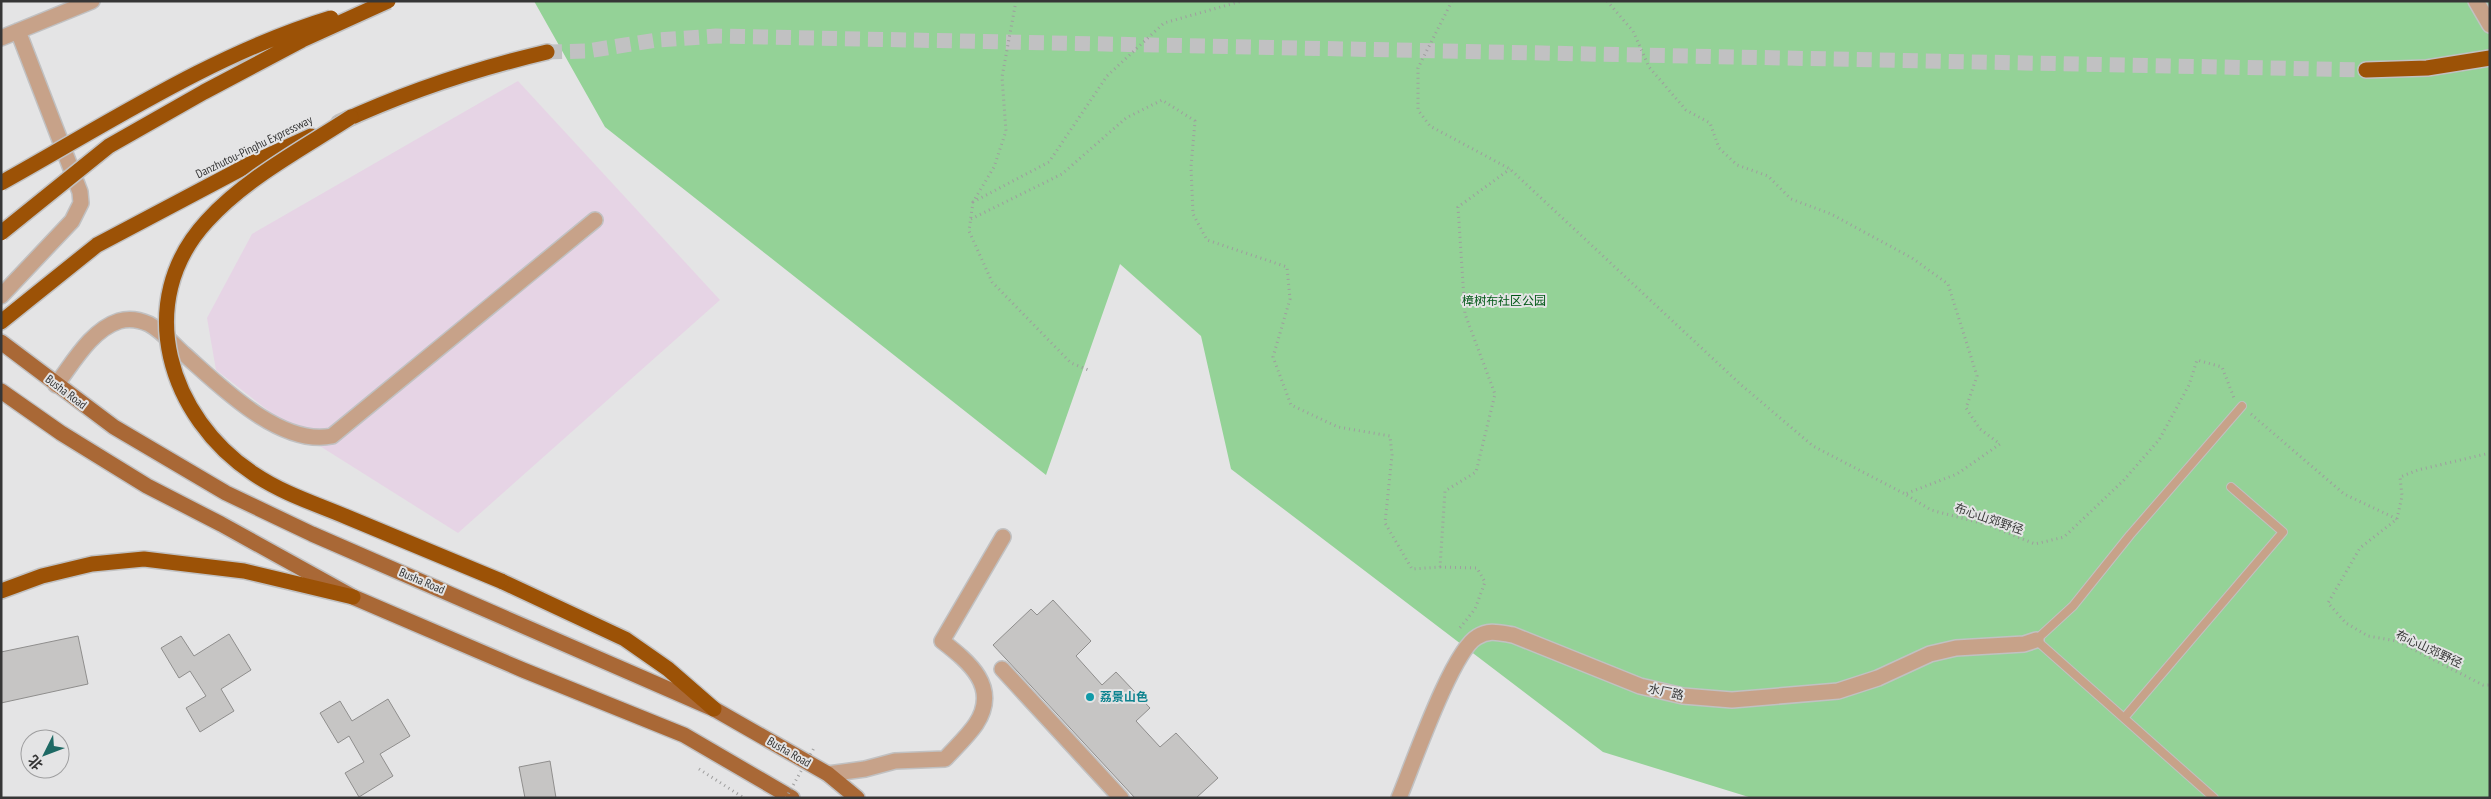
<svg xmlns="http://www.w3.org/2000/svg" width="2491" height="799" viewBox="0 0 2491 799" font-family="'PT Sans Narrow','Noto Sans SC',sans-serif">
<style>
.industrial{fill:#e6d4e5}
.green{fill:#94d297}
.building{fill:#c6c5c4;stroke:#8f8e8d}
.lines{fill:none;stroke-linecap:round;stroke-linejoin:round}
.highway-tunnel{stroke:#c1c1c2;stroke-width:15;stroke-dasharray:15 8;stroke-linecap:butt}
.lane-casing{stroke:#c1c1c2;stroke-width:10}
.street-casing{stroke:#c1c1c2;stroke-width:18}
.primary-casing{stroke:#c1c1c2;stroke-width:18}
.highway-casing{stroke:#c1c1c2;stroke-width:18}
.path{stroke:#9e9e9e;stroke-width:3;stroke-dasharray:1 4;stroke-linecap:butt}
.lane{stroke:#c7a289;stroke-width:8}
.street{stroke:#c7a289;stroke-width:15}
.primary{stroke:#a96836;stroke-width:15}
.highway{stroke:#9c5206;stroke-width:15}
.highway-bridge-casing{stroke:#c1c1c2;stroke-width:18;stroke-linecap:butt}
.path-bridge{stroke:#9e9e9e;stroke-width:3;stroke-dasharray:1 4;stroke-linecap:butt}
.highway-bridge{stroke:#9c5206;stroke-width:15}
.culture-dot{fill:#0f9aa8;stroke:#e4e4e5;stroke-width:2}
.labels{text-anchor:middle;stroke-width:4;stroke-linejoin:round;paint-order:stroke}
.street-label{font-size:12px;fill:#363636;stroke:#e4e4e5}
.park-label{font-size:12px;fill:#005716;stroke:#e4e4e5}
.culture-label{font-size:12px;font-weight:bold;fill:#0d838f;stroke:#e4e4e5;text-anchor:start}
</style>
<rect width="100%" height="100%" fill="#e4e4e5"/>
<path class="industrial" d="M 518,81 L 720,300 L 458,533 L 288,426 L 216,370 L 207,318 L 252,234 Z"/>
<path class="green" d="M 534,1 L 2490,1 L 2490,798 L 1752,798 L 1603,752 L 1231,469 L 1201,336 L 1120,264 L 1046,475 L 605,127 Z"/>
<path class="building" d="M 1053,600 L 1091,641 L 1076,656 L 1102,685 L 1116,672 L 1150,708 L 1136,721 L 1160,747 L 1176,733 L 1218,778 L 1196,798 L 1135,798 L 993,645 L 1031,609 L 1037,615 Z
M 229,634 L 251,670 L 221,689 L 234,711 L 200,732 L 186,708 L 206,696 L 190,671 L 179,678 L 161,648 L 181,636 L 194,656 Z
M 78,636 L 88,684 L 1,703 L 1,652 Z
M 388,699 L 410,736 L 380,754 L 393,776 L 359,797 L 345,773 L 364,762 L 349,736 L 338,743 L 320,713 L 340,701 L 352,721 Z
M 550,761 L 556,798 L 525,798 L 519,767 Z"/>
<g class="lines">
<path class="highway-tunnel" d="M 547,52 L 587,51 L 657,40 L 716,36 L 2366,70"/>
<g class="lane-casing">
<path id="lane" d="M 2124,718 L 2283,532 L 2231,487
M 2214,798 L 2036,640 L 2073,606 L 2130,535 L 2242,406"/>
</g>
<g class="street-casing">
<path id="street" d="M 2476,1 L 2490,25
M 1,38 L 92,1
M 1,296 L 72,221 L 81,203 L 80,192 L 18,31
M 56,385 C 73,363 91,330 119,321 C 129,318 140,320 149,324 C 162,331 173,344 184,354 C 219,385 280,447 332,436 L 595,220
M 1002,669 L 1121,798
M 828,774 L 865,769 L 895,761 L 945,759 C 955,748 968,736 976,724 C 1000,687 969,662 942,641 L 1003,537
M 1399,798 C 1412,767 1452,651 1477,637 C 1489,629 1500,633 1513,635 L 1640,686 L 1683,696 L 1732,700 L 1838,691 L 1878,678 L 1930,654 L 1956,648 L 2024,644 L 2036,640"/>
</g>
<g class="primary-casing">
<path id="primary" d="M 1,342 L 114,427 L 226,493 L 312,534 L 714,709 L 828,774 L 857,798
M 1,391 L 61,433 L 147,486 L 221,524 L 353,597 L 523,670 L 684,735 L 792,798"/>
</g>
<g class="highway-casing">
<path id="highway" d="M 2366,70 L 2427,68 L 2490,58
M 339,123 C 406,92 475,69 547,52
M 1,322 L 97,245 L 252,163 L 311,136
M 501,581 L 625,639 L 668,669 L 714,709
M 1,591 L 42,576 L 92,564 L 144,559 L 244,571 L 353,597"/>
</g>
<path class="path" d="M 1016,1 L 1002,77 L 1006,131 L 994,167 L 973,202 L 1049,162 L 1107,76 L 1164,23 L 1242,1
M 1452,1 L 1418,68 L 1418,110 L 1430,126 L 1510,169 L 1739,383 L 1813,446 L 1905,494
M 1607,1 L 1633,31 L 1649,67 L 1686,110 L 1710,123 L 1719,148 L 1737,165 L 1768,176 L 1791,199 L 1831,214 L 1912,258 L 1948,284 L 1977,376 L 1966,408 L 1980,429 L 2000,444 L 1957,474 L 1905,494 L 1931,510 L 1988,525 L 2035,544 L 2064,537 L 2123,481 L 2159,440 L 2189,385 L 2197,360 L 2222,367 L 2234,398
M 973,202 L 969,231 L 992,282 L 1071,363 L 1091,371
M 971,219 L 1062,174 L 1126,118 L 1162,100 L 1195,121 L 1191,167 L 1193,214 L 1207,240 L 1287,267 L 1290,299 L 1273,357 L 1291,405 L 1338,427 L 1390,436 L 1392,455 L 1385,523 L 1412,569 L 1440,567 L 1445,491 L 1476,472 L 1495,394 L 1465,314 L 1458,207 L 1510,169
M 2251,414 L 2344,494 L 2397,519 L 2360,548 L 2328,603 L 2346,623 L 2368,636 L 2397,641 L 2483,685 L 2490,685
M 2397,519 L 2402,496 L 2400,477 L 2418,470 L 2490,453
M 1440,567 L 1477,568 L 1485,582 L 1475,609 L 1459,629
M 699,769 L 744,798"/>
<use href="#lane" class="lane"/>
<use href="#street" class="street"/>
<use href="#primary" class="primary"/>
<use href="#highway" class="highway"/>
<g class="highway-bridge-casing">
<path id="highway-bridge" d="M 351,117 C 302,149 246,178 207,221 C 132,302 169,418 254,474 C 282,493 316,504 347,517 C 398,538 450,560 501,581
M 1,183 C 107,124 215,53 331,18
M 1,233 L 109,146 L 204,92 L 302,40 L 388,1"/>
</g>
<path class="path-bridge" d="M 786,798 L 814,748"/>
<use href="#highway-bridge" class="highway-bridge"/>
</g>
<circle class="culture-dot" cx="1090" cy="697" r="5"/>
<g class="labels">
<g class="street-label">
<text transform="translate(254 147) rotate(-26)" y="4">Danzhutou-Pinghu Expressway</text>
<text transform="translate(66 392) rotate(37)" y="4">Busha Road</text>
<text transform="translate(1989 519) rotate(19)" y="4">布心山郊野径</text>
<text transform="translate(422 581) rotate(23)" y="4">Busha Road</text>
<text transform="translate(2429 649) rotate(25)" y="4">布心山郊野径</text>
<text transform="translate(1666 692) rotate(12)" y="4">水厂路</text>
<text transform="translate(789 752) rotate(30)" y="4">Busha Road</text>
</g>
<g class="park-label">
<text x="1504" y="305">樟树布社区公园</text>
</g>
<g class="culture-label">
<text x="1100" y="701">荔景山色</text>
</g>
</g>
<rect width="2491" height="799" fill="none" stroke="#363636" stroke-width="5"/>
<g transform="translate(45 754) rotate(228)"><circle r="24" fill="#e4e4e5" stroke="#9e9e9f"/>
<path d="M0-4L9 19L0 12L-9 19Z" fill="#1e6964"/>
<text y="-8" font-size="14" font-weight="bold" text-anchor="middle" fill="#363636">北</text>
</g>
</svg>
